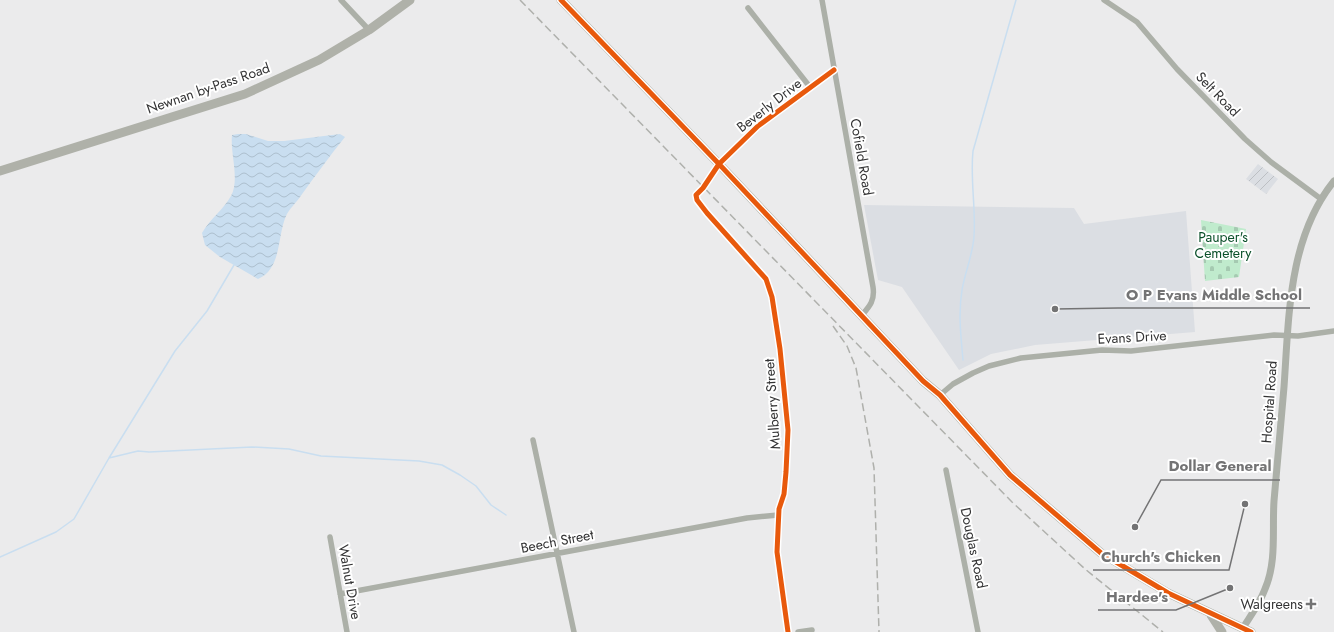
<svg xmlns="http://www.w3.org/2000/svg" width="1334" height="632" viewBox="0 0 1334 632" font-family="Jost,sans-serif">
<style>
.built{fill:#dbdee3}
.industrial{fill:url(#industrial-furrows)}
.cemetery{fill:url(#cemetery-stones)}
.water{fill:url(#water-waves)}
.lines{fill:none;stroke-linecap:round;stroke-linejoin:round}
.stream{stroke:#c9def0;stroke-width:1.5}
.minor{stroke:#acb0a8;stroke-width:5.5}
.tertiary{stroke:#acb0a8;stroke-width:7}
.primary{stroke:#afb1a9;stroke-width:9}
.rail{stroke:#afb0ac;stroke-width:1.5;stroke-dasharray:8 4;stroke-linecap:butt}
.cycleway-casing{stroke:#fff;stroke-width:8}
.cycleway{stroke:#e8590c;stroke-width:5}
.poi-dot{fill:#737374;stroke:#fff;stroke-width:1.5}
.labels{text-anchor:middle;stroke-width:4;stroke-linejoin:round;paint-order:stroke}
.street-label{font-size:14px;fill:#333334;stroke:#fff}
.park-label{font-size:14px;fill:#0b502a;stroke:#fff}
.poi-label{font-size:14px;fill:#333334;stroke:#fff;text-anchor:end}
.leader{fill:none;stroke:#737374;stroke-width:1.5}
.callout-dot{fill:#737374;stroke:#fff;stroke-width:1.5}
.callout-label{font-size:15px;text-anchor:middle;font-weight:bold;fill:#737374;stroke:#fff;stroke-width:4;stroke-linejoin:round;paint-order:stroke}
</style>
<defs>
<pattern id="industrial-furrows" width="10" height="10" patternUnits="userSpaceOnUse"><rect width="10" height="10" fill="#dbdee3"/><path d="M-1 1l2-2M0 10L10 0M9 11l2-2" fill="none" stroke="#bcbfc3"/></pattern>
<pattern id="cemetery-stones" width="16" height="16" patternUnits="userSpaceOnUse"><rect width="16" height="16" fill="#c0ebcd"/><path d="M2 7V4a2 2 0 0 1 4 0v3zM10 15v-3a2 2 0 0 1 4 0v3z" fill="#a5cab1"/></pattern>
<pattern id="water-waves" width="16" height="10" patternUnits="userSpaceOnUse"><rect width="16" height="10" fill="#c9def0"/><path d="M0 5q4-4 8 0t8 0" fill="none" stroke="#adbfce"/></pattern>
</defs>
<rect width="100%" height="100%" fill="#ebebec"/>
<path class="built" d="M 864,205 L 1074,208 L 1084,224 L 1186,211 L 1195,332 L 1035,345 L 991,354 L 959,370 L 902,287 L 878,280 Z"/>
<path class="industrial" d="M 1258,164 L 1278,179 L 1266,194 L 1246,179 Z"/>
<path class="cemetery" d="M 1201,220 L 1246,229 L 1239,277 L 1205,281 Z"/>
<path class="water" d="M 238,134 L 246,134 L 268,141 L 284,141 L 340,134 L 345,137 C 329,157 315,176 300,197 C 296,203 289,209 286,216 C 277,236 282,269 258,279 L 220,257 L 205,245 L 202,233 C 210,219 223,210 231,196 C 240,179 230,154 232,135 Z"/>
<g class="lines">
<path class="stream" d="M 963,360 C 961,337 958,314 962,290 C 965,272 973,254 974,236 C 976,208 970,179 973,151 L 1016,0
M 109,458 L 138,451 L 149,452 L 252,447 L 289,449 L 321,456 L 419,461 L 442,465 L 460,475 L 476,486 L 491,505 L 506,515
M 0,557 L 56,532 L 74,519 L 109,458 L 175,351 L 207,311 L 234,265"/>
<path class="minor" d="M 341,0 L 369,30
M 822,0 L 873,287 C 875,300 870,306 862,315
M 1104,0 L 1137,22 L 1177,69 L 1245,139 L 1271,162 L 1321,199
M 748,8 L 810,87
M 940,395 L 953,384 L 973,373 L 989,366 L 1021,358 L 1102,350 L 1131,351 L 1274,335 L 1298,336 L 1334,331
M 533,440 L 574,632
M 946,470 L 978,632
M 330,537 L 347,632
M 340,594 L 747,518 L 778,515
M 788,632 L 777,552 L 779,509 L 784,494 L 786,472 L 788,430 L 780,349 L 772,297 L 766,279 L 707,213 L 697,200 L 696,195 L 703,188 L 719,164 L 758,126 L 834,70
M 798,632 L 812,630"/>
<path class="tertiary" d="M 1243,628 C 1251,615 1260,603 1265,589 C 1277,561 1272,530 1274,501 C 1277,463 1281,425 1284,387 C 1289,317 1288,238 1334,181"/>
<path class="primary" d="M 561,0 L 719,164 L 923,381 L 940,395 L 1010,475 L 1101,553 L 1168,593 L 1251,632
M 0,171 L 245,94 L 319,60 L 369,30 L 410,0
M 1211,615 L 1222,632"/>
<path class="rail" d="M 520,0 L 1012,502 L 1085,569 L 1163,632
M 833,326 L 847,346 L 856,368 L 874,468 L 879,632"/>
<g class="cycleway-casing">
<path id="cycleway" d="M 561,0 L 719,164 L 923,381 L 940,395 L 1010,475 L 1101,553 L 1168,593 L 1251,632
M 788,632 L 777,552 L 779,509 L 784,494 L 786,472 L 788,430 L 780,349 L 772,297 L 766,279 L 707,213 L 697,200 L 696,195 L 703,188 L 719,164 L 758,126 L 834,70"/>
</g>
<use href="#cycleway" class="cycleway"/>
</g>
<path class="poi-dot" d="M1309 598h4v4h4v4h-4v4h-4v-4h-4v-4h4z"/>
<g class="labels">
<g class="street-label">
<text transform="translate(208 88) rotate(-19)" y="5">Newnan by-Pass Road</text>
<text transform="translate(1218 94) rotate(46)" y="5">Selt Road</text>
<text transform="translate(769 105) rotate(-38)" y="5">Beverly Drive</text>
<text transform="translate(862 157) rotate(80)" y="5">Cofield Road</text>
<text transform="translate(1132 337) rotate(-3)" y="5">Evans Drive</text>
<text transform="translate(1269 402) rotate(-86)" y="5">Hospital Road</text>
<text transform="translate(772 404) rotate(-94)" y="5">Mulberry Street</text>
<text transform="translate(557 541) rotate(-11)" y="5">Beech Street</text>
<text transform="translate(974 548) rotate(78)" y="5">Douglas Road</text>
<text transform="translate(350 582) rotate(80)" y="5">Walnut Drive</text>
</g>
<g class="park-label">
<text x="1223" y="242">Pauper's<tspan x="1223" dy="16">Cemetery</tspan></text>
</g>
<g class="poi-label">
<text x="1303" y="609">Walgreens</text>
</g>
</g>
<path class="leader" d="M1055 309L1118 308H1310M1135 527L1161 480H1280M1245 504L1229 570H1093M1230 588L1176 610H1098"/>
<g class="callout-dot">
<circle cx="1055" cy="309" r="4"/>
<circle cx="1135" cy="527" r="4"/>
<circle cx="1245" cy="504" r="4"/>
<circle cx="1230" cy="588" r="4"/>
</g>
<g class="callout-label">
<text x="1214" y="300">O P Evans Middle School</text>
<text x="1220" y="471">Dollar General</text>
<text x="1161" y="562">Church's Chicken</text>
<text x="1137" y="602">Hardee's</text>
</g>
</svg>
